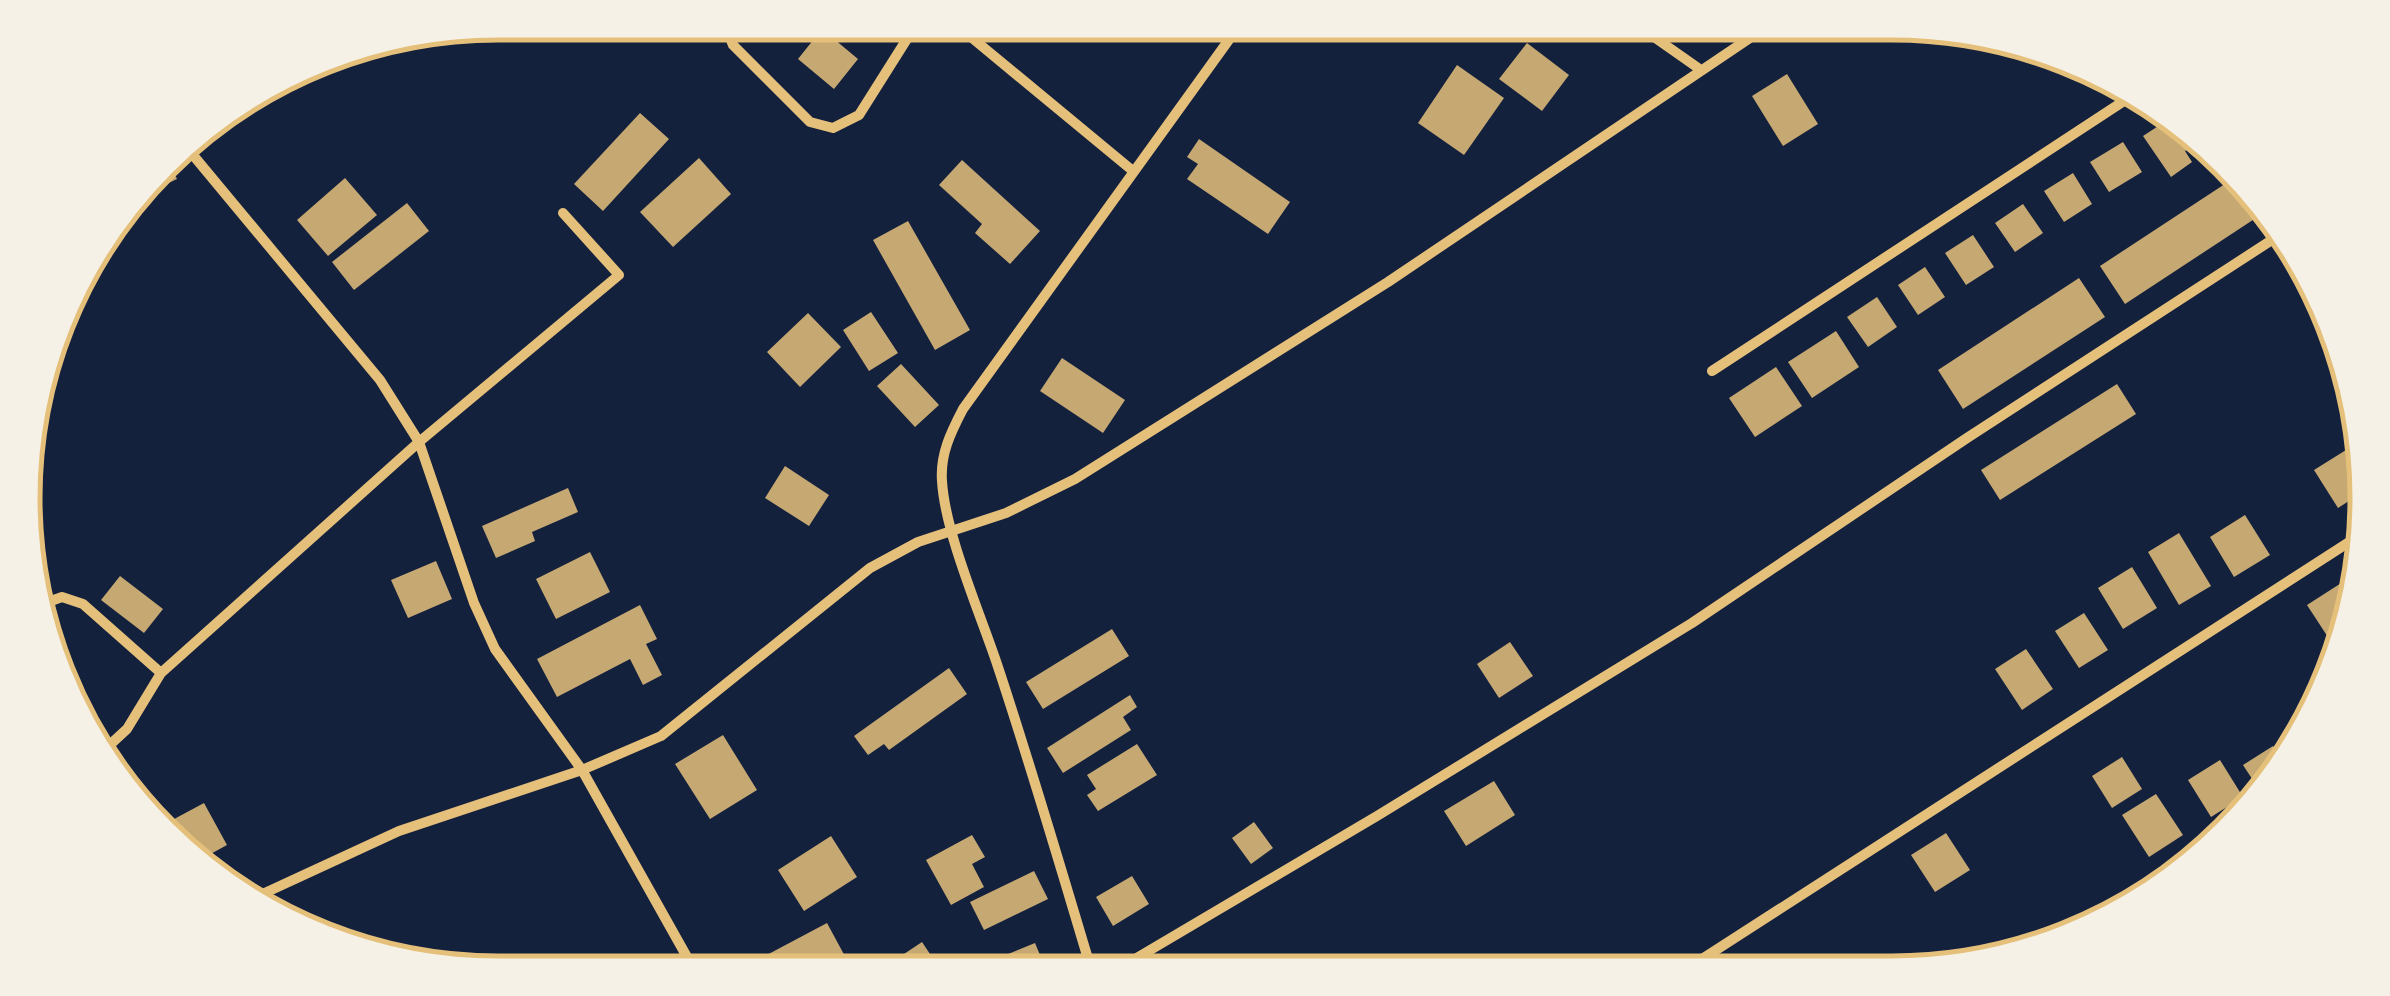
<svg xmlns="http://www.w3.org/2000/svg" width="2390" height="996" viewBox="0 0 2390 996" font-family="Cabin,sans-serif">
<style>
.building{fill:#c6a872}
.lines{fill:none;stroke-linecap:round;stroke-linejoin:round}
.minor{stroke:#e5c07b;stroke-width:10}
.rim{fill:none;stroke:#e5c07b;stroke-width:5}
</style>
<rect width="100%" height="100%" fill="#14213d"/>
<path class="building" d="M 822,29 L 858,59 L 834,89 L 798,59 Z
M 1527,43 L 1569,75 L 1542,111 L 1499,79 Z
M 1457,65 L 1504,98 L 1464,155 L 1418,123 Z
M 1787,74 L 1818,124 L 1783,146 L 1752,96 Z
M 640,113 L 669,139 L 603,211 L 574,184 Z
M 2169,119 L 2203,139 L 2185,151 L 2192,162 L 2171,177 L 2143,136 Z
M 1199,139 L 1290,202 L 1268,234 L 1187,179 L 1198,164 L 1187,157 Z
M 2123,142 L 2142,172 L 2109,192 L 2090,162 Z
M 699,158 L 731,194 L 673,247 L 640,212 Z
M 962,160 L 1040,231 L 1010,264 L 975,233 L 982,224 L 939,185 Z
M 168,161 L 177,179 L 137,198 L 156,176 Z
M 2073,173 L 2092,204 L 2064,222 L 2044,191 Z
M 345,178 L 377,215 L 328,256 L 297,220 Z
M 2234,178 L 2262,214 L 2125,304 L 2100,266 Z
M 407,203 L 429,231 L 354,290 L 332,262 Z
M 2023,204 L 2043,233 L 2015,252 L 1995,223 Z
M 908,221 L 970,330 L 935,350 L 873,240 Z
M 1973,235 L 1994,267 L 1966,285 L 1945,253 Z
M 1925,267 L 1945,297 L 1918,315 L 1898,285 Z
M 2079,278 L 2105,317 L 1963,409 L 1938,370 Z
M 1877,297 L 1897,327 L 1868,347 L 1847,317 Z
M 871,312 L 898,353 L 869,371 L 843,330 Z
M 808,313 L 841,347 L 800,387 L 767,352 Z
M 1836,331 L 1859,367 L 1812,398 L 1788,362 Z
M 1062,358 L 1125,400 L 1103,433 L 1040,391 Z
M 901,364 L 939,405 L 915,427 L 877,386 Z
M 1776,367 L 1802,406 L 1755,437 L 1729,398 Z
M 2117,384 L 2136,414 L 2000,500 L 1981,470 Z
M 2346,450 L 2365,480 L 2363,492 L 2338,508 L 2314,470 Z
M 785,466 L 829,495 L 809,526 L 765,498 Z
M 568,488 L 578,512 L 532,532 L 535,541 L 496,558 L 482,526 Z
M 2245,515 L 2270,555 L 2234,577 L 2210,537 Z
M 2179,533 L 2211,586 L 2179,605 L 2148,552 Z
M 590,552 L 610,592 L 556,619 L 536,579 Z
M 436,561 L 452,599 L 408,618 L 391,580 Z
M 2132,567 L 2157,608 L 2123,629 L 2098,588 Z
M 120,576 L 163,609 L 144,633 L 101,600 Z
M 2349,578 L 2351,581 L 2343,647 L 2337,651 L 2307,605 Z
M 640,605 L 657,639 L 646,644 L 662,675 L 643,685 L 630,659 L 557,697 L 537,659 Z
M 2084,613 L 2108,650 L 2079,668 L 2055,631 Z
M 1112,629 L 1129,656 L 1043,709 L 1026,682 Z
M 1510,642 L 1533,676 L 1499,698 L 1477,664 Z
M 2026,649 L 2053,689 L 2022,710 L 1995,669 Z
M 949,668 L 967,694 L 889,750 L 884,744 L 868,755 L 854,736 Z
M 1130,695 L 1137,707 L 1123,717 L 1131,730 L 1063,773 L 1047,748 Z
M 723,735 L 757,790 L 710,819 L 675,764 Z
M 1137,744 L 1157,775 L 1098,811 L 1087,795 L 1096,789 L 1087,775 Z
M 2273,746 L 2285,765 L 2260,791 L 2243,765 Z
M 2122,757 L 2142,789 L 2112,808 L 2092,776 Z
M 2220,760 L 2243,797 L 2211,817 L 2188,780 Z
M 1494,781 L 1515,815 L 1466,846 L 1444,811 Z
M 2156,794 L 2183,835 L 2149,857 L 2122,815 Z
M 204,803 L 227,845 L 196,862 L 185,856 L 163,825 Z
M 1254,822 L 1273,848 L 1251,864 L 1232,838 Z
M 1946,833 L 1970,870 L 1935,892 L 1911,855 Z
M 972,835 L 985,857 L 972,864 L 984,887 L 951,905 L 926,860 Z
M 831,836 L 857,877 L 804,911 L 778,870 Z
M 1034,871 L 1048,899 L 984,930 L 970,902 Z
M 1132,876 L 1149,904 L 1113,926 L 1096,897 Z
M 827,923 L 847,960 L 822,973 L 733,973 Z
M 922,942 L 942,972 L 899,972 L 892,962 Z
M 1035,943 L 1045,967 L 1032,972 L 964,972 Z"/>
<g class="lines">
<path class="minor" d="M 724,23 L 733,45 L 810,122 L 833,128 L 859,115 L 917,23
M 954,23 L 1133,171
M 1634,23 L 1701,70
M 183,143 L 380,380 L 419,442 L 474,603 L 495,649 L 582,770 L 696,973
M 1712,371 L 2130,97
M 37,606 L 62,597 L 83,604 L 161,673
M 101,753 L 127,729 L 161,673 L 419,442 L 619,275 L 563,213
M 256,897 L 399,831 L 582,770 L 661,736 L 870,568 L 918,542 L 1006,513 L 1075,479 L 1388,282 L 1772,23
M 1685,970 L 2357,537
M 1092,972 C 1061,869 1031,766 997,664 C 980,613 945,533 942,481 C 940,454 951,432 963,409 L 1241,23
M 1113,972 L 1377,816 L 1692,623 L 1967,438 L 2278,236"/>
</g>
<path d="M0 0H2390V996H0ZM498 40H1892A458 458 0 0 1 2350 498V498A458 458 0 0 1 1892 956H498A458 458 0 0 1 40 498V498A458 458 0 0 1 498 40Z" fill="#f6f1e7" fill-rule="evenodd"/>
<path class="rim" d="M498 40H1892A458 458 0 0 1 2350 498V498A458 458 0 0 1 1892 956H498A458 458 0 0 1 40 498V498A458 458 0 0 1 498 40Z"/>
</svg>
